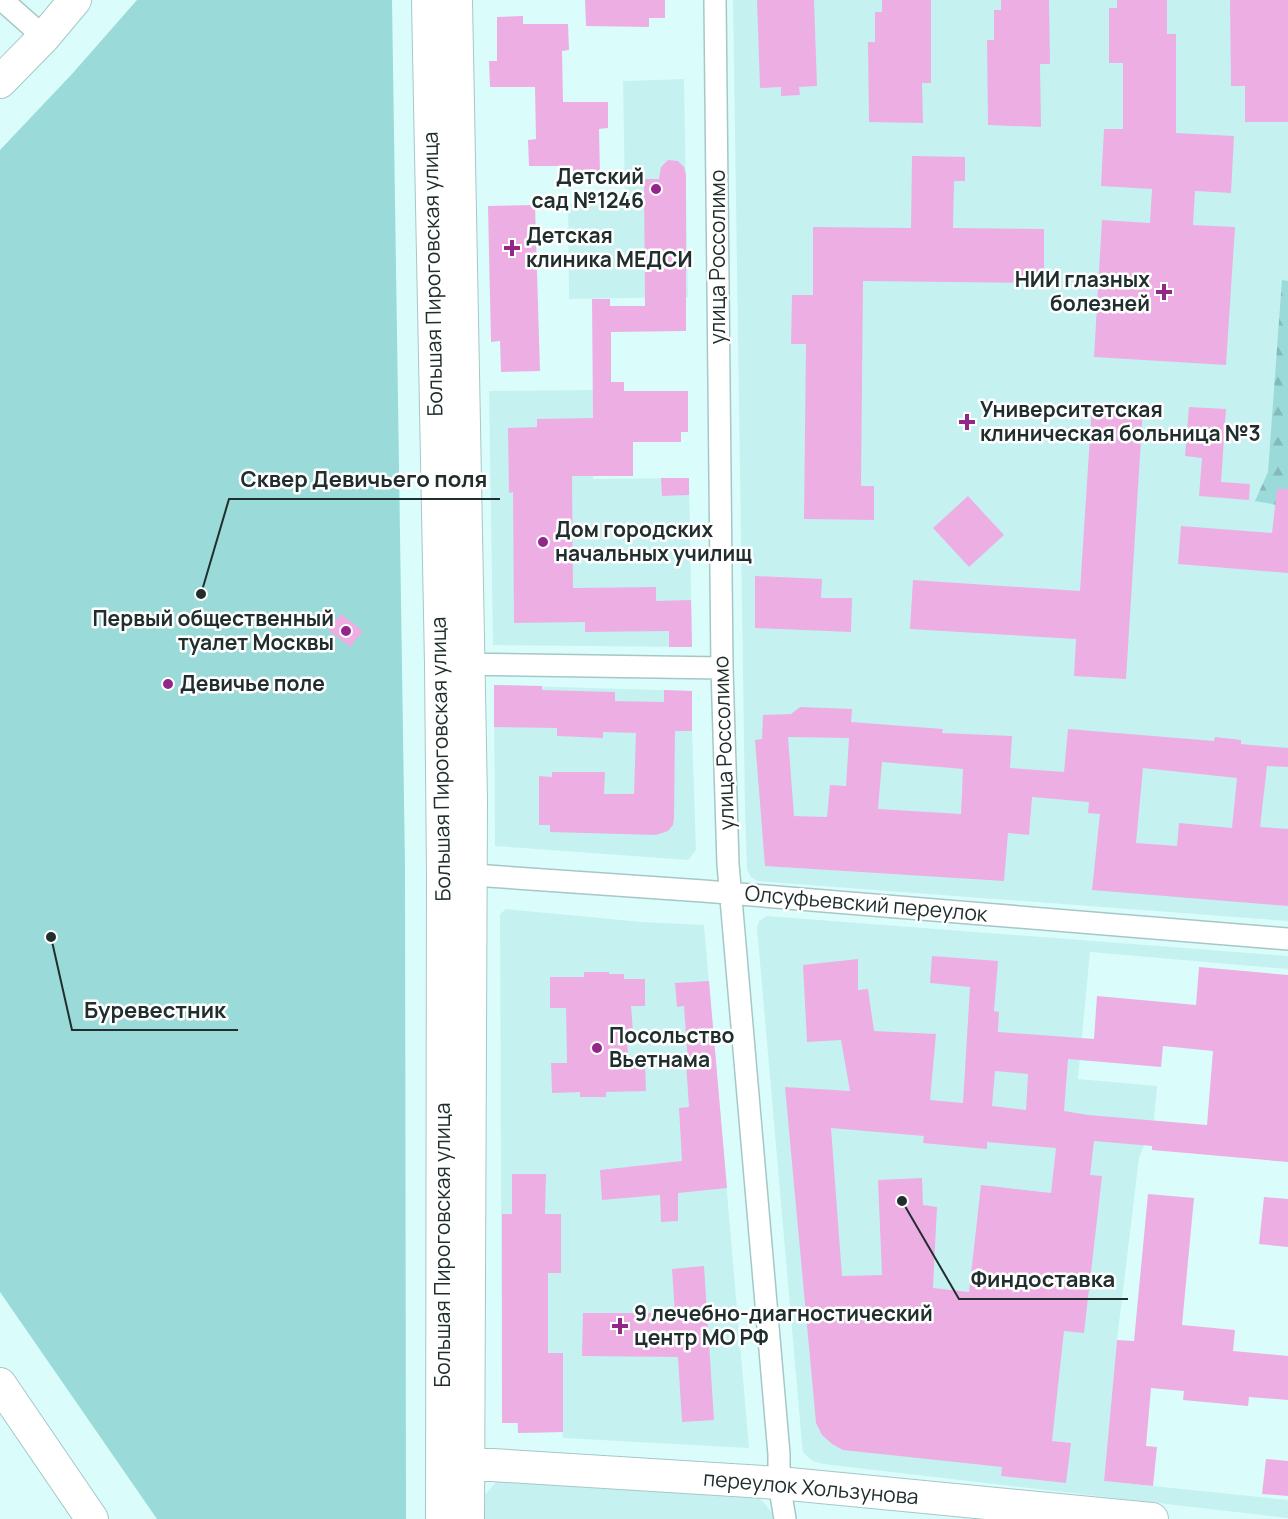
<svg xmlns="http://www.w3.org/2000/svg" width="1288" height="1519" viewBox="0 0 1288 1519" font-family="Manrope,sans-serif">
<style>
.built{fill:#c5f2f0}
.forest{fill:url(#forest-firs)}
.park{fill:#9adad8}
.building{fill:#edafe3;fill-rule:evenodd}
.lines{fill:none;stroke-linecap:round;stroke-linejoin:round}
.street-casing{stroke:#a6c7c6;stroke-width:24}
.secondary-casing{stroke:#a6c7c6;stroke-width:34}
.street{stroke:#fff;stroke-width:21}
.secondary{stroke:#fff;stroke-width:32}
.poi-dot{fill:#922689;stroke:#fff;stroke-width:2}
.labels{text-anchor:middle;stroke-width:5;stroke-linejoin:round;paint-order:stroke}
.poi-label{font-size:21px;font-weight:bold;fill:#202e2d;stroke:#fff;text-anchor:start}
.street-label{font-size:21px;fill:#202e2d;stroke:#fff}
.leader{fill:none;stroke:#202e2d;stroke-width:2}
.callout-dot{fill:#202e2d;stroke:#fff;stroke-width:2}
.callout-label{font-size:22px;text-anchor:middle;font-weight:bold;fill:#202e2d;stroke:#fff;stroke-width:5;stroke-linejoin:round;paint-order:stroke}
</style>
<defs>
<pattern id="forest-firs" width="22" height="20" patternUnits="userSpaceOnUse" patternTransform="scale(1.5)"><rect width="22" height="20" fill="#9adad8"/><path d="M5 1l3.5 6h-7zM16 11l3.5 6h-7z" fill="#84bbba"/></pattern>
</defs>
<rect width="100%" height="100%" fill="#dafdfb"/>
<path class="built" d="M 733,0 L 1288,0 L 1288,921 L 757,881 L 751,877 L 747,870 L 745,810 Z
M 684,79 L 688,297 L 569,299 L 568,204 L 625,203 L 623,81 Z
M 593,390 L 593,479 L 689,478 L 692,647 L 493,645 L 489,391 Z
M 494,685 L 692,691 L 692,731 L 696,850 L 688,860 L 495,846 Z
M 506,909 L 642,922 L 704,925 L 749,1448 L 563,1438 L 562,1432 L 518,1433 L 517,1423 L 502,1423 L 500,914 Z
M 767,916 L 1288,956 L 1288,969 L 1090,952 L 1078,1079 L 1157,1086 L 1154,1120 L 1139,1158 L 1117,1340 L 1104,1481 L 1288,1500 L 1288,1518 L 823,1464 L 813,1461 L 808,1457 L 803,1452 L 802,1444 L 757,928 L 759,921 Z
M 498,1480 L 755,1496 L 763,1501 L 772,1513 L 773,1519 L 480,1519 L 480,1500 Z"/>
<path class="forest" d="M 1282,280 L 1288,281 L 1288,507 L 1255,501 L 1268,472 Z"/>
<path class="park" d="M 137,0 L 392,0 L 405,867 L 406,1519 L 157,1519 L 0,1292 L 0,150 L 72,74 Z"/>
<path class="building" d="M 585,0 L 665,0 L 665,18 L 649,18 L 649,27 L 586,26 Z
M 757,0 L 814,0 L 817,86 L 799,87 L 800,95 L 781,96 L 781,87 L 760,88 Z
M 882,0 L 931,0 L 931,83 L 922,83 L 923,123 L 869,122 L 868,42 L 875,42 L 875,12 L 882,12 Z
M 1001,0 L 1049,0 L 1050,64 L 1040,64 L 1041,127 L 988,125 L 987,40 L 994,40 L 994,10 L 1001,10 Z
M 1117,0 L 1167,0 L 1167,34 L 1176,34 L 1176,133 L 1234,136 L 1231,193 L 1195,191 L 1193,225 L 1235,227 L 1226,365 L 1094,357 L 1102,220 L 1150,223 L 1152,189 L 1101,186 L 1104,129 L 1123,129 L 1123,63 L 1109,63 L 1109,8 L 1117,8 Z
M 1230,0 L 1288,0 L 1288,122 L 1245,122 L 1245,86 L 1231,86 Z
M 523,16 L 523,24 L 568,24 L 569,50 L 562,51 L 563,102 L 608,102 L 608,128 L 599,129 L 600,174 L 573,174 L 573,166 L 529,166 L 528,140 L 536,139 L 535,87 L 490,87 L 489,61 L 497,61 L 497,17 Z
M 912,156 L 965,157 L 965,181 L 954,181 L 953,228 L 1044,229 L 1044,283 L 863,281 L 861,486 L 874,486 L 874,520 L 804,519 L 806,344 L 791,344 L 792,295 L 813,295 L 813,227 L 911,228 Z
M 668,160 L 678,161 L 684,167 L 686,175 L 686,331 L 611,332 L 611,382 L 624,382 L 624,391 L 688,391 L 688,432 L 681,432 L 681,442 L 633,442 L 633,476 L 572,476 L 573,588 L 656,587 L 656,601 L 691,600 L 692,647 L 669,647 L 669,631 L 585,632 L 585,622 L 514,623 L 513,492 L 509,493 L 508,428 L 537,427 L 537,419 L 593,418 L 592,299 L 610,299 L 610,306 L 645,306 L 644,179 L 659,179 L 661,167 Z
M 535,205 L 540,371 L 501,372 L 500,341 L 491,342 L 488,206 Z
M 1092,405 L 1143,408 L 1126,679 L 1074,676 L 1076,639 L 910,629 L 913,580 L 1080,591 Z
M 1189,407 L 1226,409 L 1221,482 L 1250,484 L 1249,500 L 1199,496 L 1202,458 L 1185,456 Z
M 661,478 L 689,478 L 689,495 L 662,496 Z
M 1277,489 L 1288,489 L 1288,573 L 1178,564 L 1181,526 L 1272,533 Z
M 968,496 L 1004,535 L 969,567 L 933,528 Z
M 755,576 L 822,579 L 821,598 L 852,598 L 851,632 L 755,628 Z
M 341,614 L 363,631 L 350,647 L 328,630 Z
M 494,685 L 542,686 L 542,690 L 615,692 L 615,701 L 664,702 L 664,690 L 692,691 L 692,731 L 675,731 L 674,818 L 673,825 L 668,831 L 656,835 L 550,832 L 550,825 L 539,825 L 539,776 L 552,777 L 552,772 L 605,772 L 604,794 L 634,794 L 636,733 L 603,732 L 603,738 L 557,736 L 557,728 L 494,727 Z
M 800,707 L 852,709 L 851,722 L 943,729 L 942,733 L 1012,736 L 1010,768 L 1064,772 L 1068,729 L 1214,741 L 1215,737 L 1241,740 L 1241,744 L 1288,748 L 1288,767 L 1267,766 L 1260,827 L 1288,829 L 1288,906 L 1092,890 L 1100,814 L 1088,813 L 1089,802 L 1032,797 L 1029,835 L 1008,833 L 1004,881 L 765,866 L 755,740 L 762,739 L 763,715 L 791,714 ZM 788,737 L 849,738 L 846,786 L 830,785 L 827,817 L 794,816 ZM 882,762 L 963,769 L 961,814 L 878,809 ZM 1143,768 L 1237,778 L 1232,828 L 1179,823 L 1177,846 L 1136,843 Z
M 932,956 L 998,961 L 994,1011 L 999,1012 L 998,1032 L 1094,1039 L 1097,996 L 1196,1005 L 1199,967 L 1288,975 L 1288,1162 L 1152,1150 L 1152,1146 L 1094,1141 L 1090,1175 L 1102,1176 L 1084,1333 L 1064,1331 L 1052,1441 L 1071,1443 L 1066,1483 L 1001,1476 L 1002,1467 L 843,1450 L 832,1444 L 822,1435 L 816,1423 L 785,1087 L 850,1091 L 841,1040 L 807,1042 L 803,965 L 858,959 L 858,990 L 868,989 L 874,1031 L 936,1034 L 930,1100 L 963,1103 L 970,987 L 930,983 ZM 1163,1046 L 1213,1051 L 1207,1125 L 1088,1115 L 1064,1111 L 1068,1059 L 1161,1067 ZM 995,1071 L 1028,1074 L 1026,1110 L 992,1106 ZM 831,1128 L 924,1136 L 923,1143 L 987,1149 L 987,1142 L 1056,1148 L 1051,1193 L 981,1185 L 969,1292 L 933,1288 L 937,1207 L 923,1205 L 922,1178 L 878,1180 L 882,1275 L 842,1276 Z
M 584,972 L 609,972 L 609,974 L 624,974 L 624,979 L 645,979 L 645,1006 L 631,1006 L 633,1032 L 627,1032 L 628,1063 L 645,1063 L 646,1091 L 606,1092 L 606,1097 L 580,1097 L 580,1092 L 552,1093 L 551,1063 L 567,1063 L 566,1008 L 550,1008 L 550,977 L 584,977 Z
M 709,981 L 727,1188 L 678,1193 L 678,1221 L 661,1222 L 660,1195 L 602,1200 L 600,1170 L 682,1161 L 679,1108 L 689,1107 L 686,1063 L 688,1063 L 684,1006 L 677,1007 L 675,983 Z
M 512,1174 L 546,1174 L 545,1214 L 561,1214 L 561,1273 L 548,1273 L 548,1353 L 563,1353 L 563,1432 L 518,1433 L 518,1423 L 502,1423 L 502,1214 L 512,1214 Z
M 1148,1194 L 1194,1198 L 1182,1325 L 1235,1330 L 1233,1351 L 1288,1356 L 1288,1400 L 1249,1397 L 1248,1406 L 1183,1400 L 1184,1391 L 1151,1388 L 1146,1446 L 1157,1447 L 1153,1486 L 1104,1481 L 1117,1340 L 1134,1341 Z
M 1264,1197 L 1288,1199 L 1288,1247 L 1259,1244 Z
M 704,1266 L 714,1420 L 682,1422 L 678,1357 L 582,1356 L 583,1313 L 675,1313 L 672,1269 Z
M 1266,1459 L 1288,1461 L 1288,1496 L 1262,1494 Z"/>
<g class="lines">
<g class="street-casing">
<path id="street" d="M 2,0 L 44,37
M 715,0 L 722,668 L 728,864 L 779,1454 L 779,1483 L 785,1519
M 455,664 L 722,668
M 459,874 L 703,891 L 1288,939"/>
</g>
<g class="secondary-casing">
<path id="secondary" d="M 428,0 L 441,664 L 443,874 L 442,1519
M 456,0 L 471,799 L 468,1519
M 0,82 L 44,37 L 75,0
M 0,1384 L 92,1519
M 449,1465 L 492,1465 L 779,1483 L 1152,1519"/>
</g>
<use href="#street" class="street"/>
<use href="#secondary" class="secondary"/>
</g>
<g class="poi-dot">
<circle cx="656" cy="189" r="6"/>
<path d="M509 239h6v6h6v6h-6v6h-6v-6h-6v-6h6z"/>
<path d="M1161 283h6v6h6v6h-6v6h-6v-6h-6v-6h6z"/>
<path d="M964 413h6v6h6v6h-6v6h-6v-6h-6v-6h6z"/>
<circle cx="543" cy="542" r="6"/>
<circle cx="346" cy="631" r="6"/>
<circle cx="168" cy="684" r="6"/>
<circle cx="597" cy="1048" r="6"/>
<path d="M617 1317h6v6h6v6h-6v6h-6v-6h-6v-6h6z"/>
</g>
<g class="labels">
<g class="poi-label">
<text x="644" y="184" text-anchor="end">Детский<tspan x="644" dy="24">сад №1246</tspan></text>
<text x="526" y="243">Детская<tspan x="526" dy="24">клиника МЕДСИ</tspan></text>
<text x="1150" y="287" text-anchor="end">НИИ глазных<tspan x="1150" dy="24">болезней</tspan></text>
<text x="980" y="417">Университетская<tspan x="980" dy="24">клиническая больница №3</tspan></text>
<text x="555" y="537">Дом городских<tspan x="555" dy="24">начальных училищ</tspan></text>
<text x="334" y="626" text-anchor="end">Первый общественный<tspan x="334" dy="24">туалет Москвы</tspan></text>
<text x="180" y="691">Девичье поле</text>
<text x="609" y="1043">Посольство<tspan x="609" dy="24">Вьетнама</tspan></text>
<text x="634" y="1321">9 лечебно-диагностический<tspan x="634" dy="24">центр МО РФ</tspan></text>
</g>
<g class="street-label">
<text transform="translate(718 257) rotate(-90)" y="7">улица Россолимо</text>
<text transform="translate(433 274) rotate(-91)" y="7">Большая Пироговская улица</text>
<text transform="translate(724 743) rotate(-92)" y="7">улица Россолимо</text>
<text transform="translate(441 759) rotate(-91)" y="7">Большая Пироговская улица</text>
<text transform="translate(866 904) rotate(5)" y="7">Олсуфьевский переулок</text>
<text transform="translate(443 1245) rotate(-90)" y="7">Большая Пироговская улица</text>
<text transform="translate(811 1488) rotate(5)" y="7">переулок Хользунова</text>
</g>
</g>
<path class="leader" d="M201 594L229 499H500M51 937L72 1030H238M902 1201L959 1299H1128"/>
<g class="callout-dot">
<circle cx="201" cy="594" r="6"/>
<circle cx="51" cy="937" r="6"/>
<circle cx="902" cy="1201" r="6"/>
</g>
<g class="callout-label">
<text x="364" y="487">Сквер Девичьего поля</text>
<text x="155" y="1018">Буревестник</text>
<text x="1043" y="1287">Финдоставка</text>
</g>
</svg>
